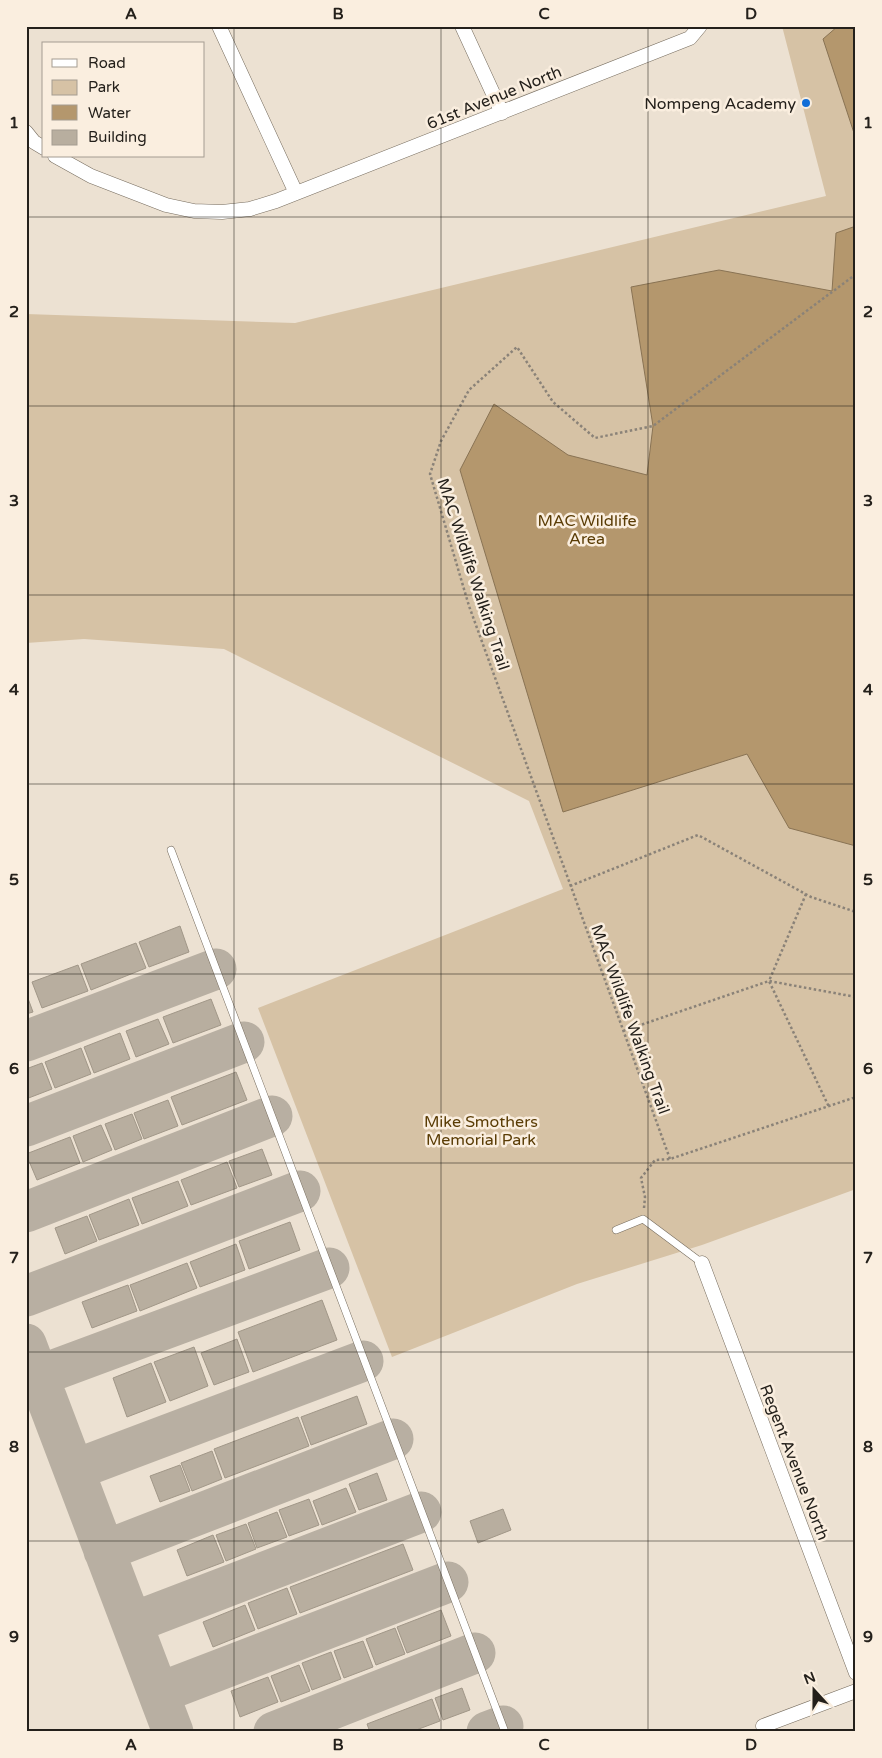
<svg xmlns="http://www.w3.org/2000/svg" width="882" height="1758" viewBox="0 0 882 1758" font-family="'Varela Round',sans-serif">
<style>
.green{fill:#d6c2a5}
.water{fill:#b4976d;stroke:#897354}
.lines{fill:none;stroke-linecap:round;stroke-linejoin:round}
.taxiway{stroke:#b8afa2;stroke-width:41}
.building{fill:#b8ae9f;stroke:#a19788}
.lane-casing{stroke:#776d5f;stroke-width:8}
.street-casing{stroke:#776d5f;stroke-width:15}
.path{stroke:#8a8278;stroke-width:2.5;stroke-dasharray:2.5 2.5;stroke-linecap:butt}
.lane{stroke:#fff;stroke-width:7}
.street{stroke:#fff;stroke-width:14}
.grid{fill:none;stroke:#24201b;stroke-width:1;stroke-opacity:0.55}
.poi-dot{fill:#126ed7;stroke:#faeedf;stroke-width:2}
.labels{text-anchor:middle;stroke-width:5;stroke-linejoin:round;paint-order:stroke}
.street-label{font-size:16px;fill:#24201b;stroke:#faeedf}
.poi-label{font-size:16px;fill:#24201b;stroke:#faeedf;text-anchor:end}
.park-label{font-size:16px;fill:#5a3c05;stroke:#faeedf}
.neatline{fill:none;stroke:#24201b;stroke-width:2}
.grid-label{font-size:16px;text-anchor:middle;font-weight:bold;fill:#24201b}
</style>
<rect width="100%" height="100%" fill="#ece1d2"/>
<path class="green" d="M 782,26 L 856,26 L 856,1189 L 702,1245 L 577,1284 L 392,1357 L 258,1008 L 563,889 L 529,801 L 224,649 L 84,639 L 26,643 L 26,314 L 295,323 L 826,196 Z"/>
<path class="water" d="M 838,26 L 856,26 L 856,139 L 823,39 Z
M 856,226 L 856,846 L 789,828 L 747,754 L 563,812 L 460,470 L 494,404 L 568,455 L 647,475 L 653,426 L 631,287 L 719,270 L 832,291 L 836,233 Z"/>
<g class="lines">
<path class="taxiway" d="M 26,1041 L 216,969
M 26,1126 L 244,1042
M 26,1212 L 272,1116
M 26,1296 L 300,1191
M 26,1344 L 173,1732
M 38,1376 L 329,1268
M 74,1470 L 363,1361
M 104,1551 L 393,1439
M 132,1623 L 421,1512
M 159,1693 L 448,1582
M 274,1732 L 475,1653
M 487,1732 L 503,1726"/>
</g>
<path class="building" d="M 180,926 L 189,952 L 149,967 L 139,942 Z
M 136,943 L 146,968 L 91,990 L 81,964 Z
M 78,965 L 88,991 L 42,1008 L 32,982 Z
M 26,993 L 33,1012 L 26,1014 Z
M 211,999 L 221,1025 L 173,1043 L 163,1017 Z
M 158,1019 L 169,1044 L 136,1057 L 126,1031 Z
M 120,1033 L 130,1059 L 94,1073 L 84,1047 Z
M 81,1048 L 91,1074 L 55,1088 L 45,1062 Z
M 42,1063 L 52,1089 L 26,1099 L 26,1069 Z
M 236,1072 L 247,1100 L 182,1125 L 171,1097 Z
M 168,1100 L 178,1126 L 144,1139 L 134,1113 Z
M 132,1114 L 142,1139 L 115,1150 L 105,1124 Z
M 101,1125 L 112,1150 L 83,1162 L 73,1136 Z
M 70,1137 L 80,1163 L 37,1180 L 26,1154 Z
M 262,1149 L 272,1175 L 239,1187 L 229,1161 Z
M 227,1162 L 237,1188 L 191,1205 L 181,1180 Z
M 178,1181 L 188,1206 L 142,1224 L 132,1198 Z
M 129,1199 L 139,1225 L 99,1240 L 89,1215 Z
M 87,1216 L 97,1241 L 65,1254 L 55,1228 Z
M 290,1222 L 300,1250 L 249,1269 L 239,1241 Z
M 236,1244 L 245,1270 L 200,1287 L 190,1262 Z
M 187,1263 L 197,1288 L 140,1311 L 130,1285 Z
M 128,1285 L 137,1311 L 92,1328 L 82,1302 Z
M 322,1300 L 337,1340 L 253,1372 L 238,1332 Z
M 237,1339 L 249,1372 L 214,1385 L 201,1353 Z
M 194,1347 L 208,1386 L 170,1401 L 154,1362 Z
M 151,1363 L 166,1402 L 127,1417 L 113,1378 Z
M 357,1396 L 367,1424 L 311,1445 L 301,1417 Z
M 298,1417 L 309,1446 L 225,1478 L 214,1449 Z
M 212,1451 L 222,1479 L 192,1491 L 181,1463 Z
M 180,1465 L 190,1491 L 160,1502 L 150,1476 Z
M 377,1473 L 387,1500 L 359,1510 L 349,1484 Z
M 346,1488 L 356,1512 L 322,1525 L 313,1501 Z
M 309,1499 L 319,1525 L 289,1536 L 279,1510 Z
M 503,1509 L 511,1530 L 478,1543 L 470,1521 Z
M 277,1512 L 287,1537 L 257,1548 L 248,1523 Z
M 246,1524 L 256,1549 L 226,1561 L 216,1535 Z
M 213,1535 L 224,1562 L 187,1576 L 177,1550 Z
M 403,1544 L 413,1570 L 300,1613 L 290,1587 Z
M 287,1588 L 297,1614 L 258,1629 L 248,1603 Z
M 245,1605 L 255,1630 L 213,1647 L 203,1622 Z
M 441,1610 L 451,1636 L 407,1653 L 397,1627 Z
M 395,1628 L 405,1654 L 376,1665 L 366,1639 Z
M 363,1641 L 373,1667 L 344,1678 L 334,1651 Z
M 331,1652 L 341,1679 L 312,1690 L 302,1663 Z
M 299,1665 L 310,1691 L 281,1702 L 271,1676 Z
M 268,1677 L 278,1702 L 240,1717 L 231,1691 Z
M 462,1688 L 470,1710 L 443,1720 L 435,1698 Z
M 432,1699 L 440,1721 L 411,1732 L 370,1732 L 367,1724 Z"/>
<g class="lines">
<g class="lane-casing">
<path id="lane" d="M 171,850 L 505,1732
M 616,1230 L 643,1219 L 702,1263"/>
</g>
<g class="street-casing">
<path id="street" d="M 219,26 L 296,193
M 462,26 L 502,113
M 26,132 L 34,142 L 44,148
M 55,156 L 91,176 L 166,205 L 194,211 L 222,212 L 250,209 L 276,201 L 690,38 L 700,26
M 702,1263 L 856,1673
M 763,1726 L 856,1691"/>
</g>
<path class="path" d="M 570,886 L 698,835 L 811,897 L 856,912
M 806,894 L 769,981 L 856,997
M 623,1031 L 769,981 L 829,1107
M 670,1159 L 469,606 L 430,474 L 441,441 L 469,390 L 517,347 L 553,402 L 595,438 L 653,426 L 856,274
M 644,1208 L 645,1197 L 641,1178 L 655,1160 L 670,1159 L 856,1097"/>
<use href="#lane" class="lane"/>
<use href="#street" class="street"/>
</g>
<path class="grid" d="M 234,26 L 234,1732M 441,26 L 441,1732M 648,26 L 648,1732M 26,217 L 856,217M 26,406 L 856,406M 26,595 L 856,595M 26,784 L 856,784M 26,974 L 856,974M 26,1163 L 856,1163M 26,1352 L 856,1352M 26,1541 L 856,1541"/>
<circle class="poi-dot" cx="806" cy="103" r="5"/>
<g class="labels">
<g class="street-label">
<text transform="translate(494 97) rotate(-22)" y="6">61st Avenue North</text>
<text transform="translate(474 574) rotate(72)" y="6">MAC Wildlife Walking Trail</text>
<text transform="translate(631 1019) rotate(70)" y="6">MAC Wildlife Walking Trail</text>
<text transform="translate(795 1462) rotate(69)" y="6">Regent Avenue North</text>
</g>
<g class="poi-label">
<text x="796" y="109">Nompeng Academy</text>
</g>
<g class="park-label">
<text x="587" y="526">MAC Wildlife<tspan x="587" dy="18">Area</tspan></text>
<text x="481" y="1127">Mike Smothers<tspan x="481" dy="18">Memorial Park</tspan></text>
</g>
</g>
<rect width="882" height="1758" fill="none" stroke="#faeedf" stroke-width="55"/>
<rect x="42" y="42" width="162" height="115" fill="#faeedf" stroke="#a49c91"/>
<rect x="52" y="59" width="25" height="8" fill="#ffffff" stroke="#a49c91"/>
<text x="88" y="68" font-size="15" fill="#24201b">Road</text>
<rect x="52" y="80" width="25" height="15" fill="#d6c2a5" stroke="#a49c91"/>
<text x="88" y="92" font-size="15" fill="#24201b">Park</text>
<rect x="52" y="105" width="25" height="15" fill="#b4976d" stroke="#a49c91"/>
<text x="88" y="118" font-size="15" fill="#24201b">Water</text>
<rect x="52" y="130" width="25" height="15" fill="#b8ae9f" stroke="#a49c91"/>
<text x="88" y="142" font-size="15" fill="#24201b">Building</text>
<g transform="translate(814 1690) rotate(339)" stroke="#faeedf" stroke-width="4" paint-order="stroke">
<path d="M0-4L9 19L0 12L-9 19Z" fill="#24201b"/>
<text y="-8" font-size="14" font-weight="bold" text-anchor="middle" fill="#24201b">N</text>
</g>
<rect x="28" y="28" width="826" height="1702" class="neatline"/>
<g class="grid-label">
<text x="131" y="19">A</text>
<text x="338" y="19">B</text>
<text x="544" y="19">C</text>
<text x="751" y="19">D</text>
<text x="14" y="128">1</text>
<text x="868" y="128">1</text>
<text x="14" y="317">2</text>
<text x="868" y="317">2</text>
<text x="14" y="506">3</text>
<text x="868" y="506">3</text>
<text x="14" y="695">4</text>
<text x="868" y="695">4</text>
<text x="14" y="885">5</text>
<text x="868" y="885">5</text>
<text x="14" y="1074">6</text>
<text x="868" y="1074">6</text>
<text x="14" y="1263">7</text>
<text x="868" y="1263">7</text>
<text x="14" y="1452">8</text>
<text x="868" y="1452">8</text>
<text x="14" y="1642">9</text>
<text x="868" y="1642">9</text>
<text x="131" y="1750">A</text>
<text x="338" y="1750">B</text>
<text x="544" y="1750">C</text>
<text x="751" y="1750">D</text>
</g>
</svg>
